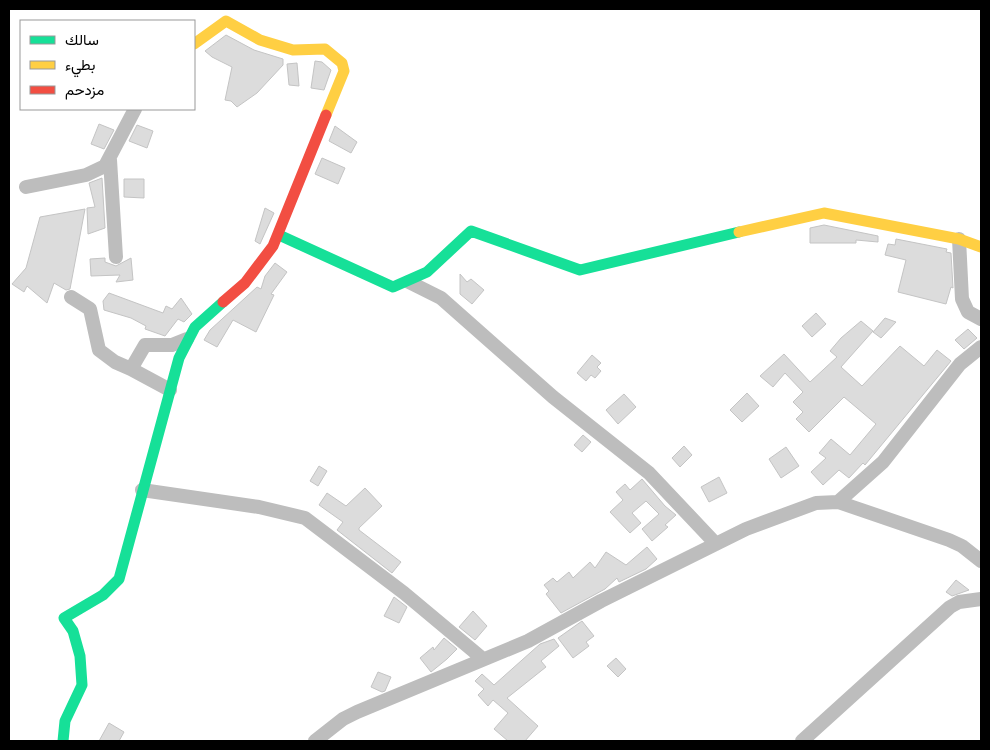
<svg xmlns="http://www.w3.org/2000/svg" width="990" height="750" viewBox="0 0 990 750" font-family="Lato,Vazirmatn,sans-serif">
<style>
.building{fill:#dcdcdc;stroke:#c4c4c4}
.lines{fill:none;stroke-linecap:round;stroke-linejoin:round}
.street{stroke:#bdbdbd;stroke-width:14}
.fast{stroke:#16e098;stroke-width:11}
.slow{stroke:#ffcf43;stroke-width:11}
.jam{stroke:#f24e42;stroke-width:11}
</style>
<rect width="100%" height="100%" fill="#fff"/>
<path class="building" d="M 226,35 L 254,50 L 283,59 L 283,65 L 257,93 L 237,107 L 231,101 L 225,100 L 232,67 L 212,57 L 205,51 Z
M 315,61 L 322,62 L 331,70 L 324,90 L 311,88 Z
M 297,63 L 299,86 L 289,85 L 287,64 Z
M 99,124 L 114,130 L 104,149 L 91,144 Z
M 137,125 L 153,131 L 147,148 L 129,141 Z
M 335,126 L 357,142 L 351,153 L 329,141 Z
M 322,158 L 345,168 L 338,184 L 315,174 Z
M 102,178 L 105,228 L 88,234 L 87,208 L 95,207 L 89,183 Z
M 124,179 L 144,179 L 144,198 L 124,197 Z
M 265,208 L 274,213 L 260,244 L 255,241 Z
M 85,209 L 70,289 L 66,290 L 54,283 L 47,303 L 27,286 L 24,292 L 12,284 L 26,268 L 40,217 Z
M 824,225 L 878,236 L 878,242 L 856,240 L 856,243 L 810,243 L 810,228 Z
M 896,239 L 947,249 L 946,252 L 951,253 L 953,288 L 951,287 L 946,304 L 898,292 L 906,260 L 885,255 L 888,244 L 895,245 Z
M 105,258 L 105,262 L 116,266 L 131,258 L 133,280 L 116,282 L 120,275 L 91,276 L 90,259 Z
M 275,263 L 287,272 L 271,294 L 274,295 L 256,332 L 233,320 L 217,347 L 204,340 L 210,330 L 257,287 L 261,289 L 265,276 Z
M 460,274 L 467,282 L 471,279 L 484,290 L 472,304 L 460,294 Z
M 109,293 L 163,313 L 166,306 L 172,309 L 181,298 L 192,314 L 184,322 L 178,319 L 165,336 L 145,329 L 146,326 L 131,318 L 104,310 L 103,301 Z
M 816,313 L 826,324 L 812,337 L 802,326 Z
M 885,318 L 896,322 L 881,338 L 873,332 Z
M 861,321 L 873,331 L 841,367 L 862,386 L 900,346 L 924,366 L 937,350 L 951,361 L 865,465 L 863,463 L 849,478 L 839,470 L 823,485 L 811,472 L 826,458 L 819,453 L 831,439 L 850,455 L 876,424 L 844,397 L 809,432 L 796,419 L 803,412 L 793,402 L 803,392 L 785,373 L 773,387 L 760,376 L 784,354 L 810,382 L 837,357 L 830,351 L 841,338 Z
M 968,329 L 977,338 L 964,349 L 955,340 Z
M 592,355 L 601,363 L 597,367 L 601,371 L 595,378 L 591,375 L 586,381 L 577,373 Z
M 747,393 L 759,406 L 742,422 L 730,410 Z
M 624,394 L 636,407 L 618,424 L 606,410 Z
M 583,435 L 591,442 L 582,452 L 574,445 Z
M 684,446 L 692,455 L 680,467 L 672,458 Z
M 786,447 L 799,466 L 781,478 L 769,459 Z
M 319,466 L 327,471 L 318,486 L 310,481 Z
M 719,477 L 727,493 L 709,502 L 701,487 Z
M 642,479 L 665,506 L 676,515 L 665,525 L 668,527 L 652,541 L 642,529 L 659,514 L 646,501 L 632,513 L 641,523 L 630,533 L 610,512 L 623,500 L 616,492 L 625,484 L 630,490 Z
M 365,488 L 382,506 L 359,528 L 359,530 L 401,562 L 392,573 L 337,530 L 343,522 L 319,505 L 327,493 L 346,506 Z
M 647,547 L 657,559 L 646,569 L 619,582 L 617,578 L 605,589 L 561,613 L 546,594 L 549,591 L 544,585 L 553,578 L 557,582 L 569,572 L 573,578 L 590,562 L 595,568 L 606,552 L 626,565 Z
M 956,580 L 969,590 L 952,596 L 946,592 Z
M 394,597 L 407,607 L 399,623 L 384,616 Z
M 473,611 L 487,626 L 475,640 L 459,627 Z
M 582,621 L 594,636 L 586,642 L 589,646 L 573,658 L 558,638 Z
M 444,638 L 457,649 L 447,659 L 431,672 L 420,658 L 433,647 L 434,650 Z
M 554,639 L 559,646 L 541,661 L 546,667 L 507,698 L 538,726 L 525,741 L 508,741 L 494,729 L 508,713 L 493,700 L 488,706 L 478,695 L 484,689 L 475,681 L 482,674 L 494,685 L 540,644 Z
M 616,658 L 626,669 L 618,677 L 607,666 Z
M 378,672 L 391,677 L 385,691 L 382,692 L 371,687 Z
M 109,723 L 124,732 L 119,741 L 99,741 Z"/>
<g class="lines">
<path class="street" d="M 110,160 L 116,257
M 26,187 L 86,175 L 105,166 L 135,109
M 959,239 L 962,299 L 968,312 L 981,319
M 409,282 L 441,298 L 553,397 L 649,473 L 716,544
M 71,297 L 90,309 L 99,350 L 115,362 L 131,369
M 170,390 L 131,369 L 145,345 L 172,345 L 187,339
M 142,490 L 259,507 L 305,518 L 404,593 L 483,659
M 838,502 L 883,462 L 960,364 L 981,347
M 315,741 L 343,719 L 357,712 L 528,641 L 601,601 L 746,529 L 816,503 L 838,502 L 949,540 L 962,546 L 981,561
M 802,741 L 950,607 L 959,602 L 981,599"/>
<path class="fast" d="M 279,235 L 393,287 L 427,272 L 471,231 L 580,270 L 739,232
M 63,741 L 65,721 L 82,685 L 80,656 L 73,631 L 64,618 L 103,595 L 119,579 L 179,358 L 195,327 L 223,302"/>
<path class="slow" d="M 194,44 L 226,21 L 260,40 L 293,50 L 325,49 L 342,63 L 344,71 L 326,115
M 739,232 L 824,213 L 959,239 L 981,247"/>
<path class="jam" d="M 223,302 L 245,283 L 273,246 L 326,115"/>
</g>
<rect width="990" height="750" fill="none" stroke="#000000" stroke-width="20"/>
<rect x="20" y="20" width="175" height="90" fill="#ffffff" stroke="#999999"/>
<rect x="30" y="36" width="25" height="8" fill="#16e098" stroke="#999999"/>
<text x="65" y="45" font-size="15" fill="#000000">سالك</text>
<rect x="30" y="61" width="25" height="8" fill="#ffcf43" stroke="#999999"/>
<text x="65" y="70" font-size="15" fill="#000000">بطيء</text>
<rect x="30" y="86" width="25" height="8" fill="#f24e42" stroke="#999999"/>
<text x="65" y="95" font-size="15" fill="#000000">مزدحم</text>
</svg>
